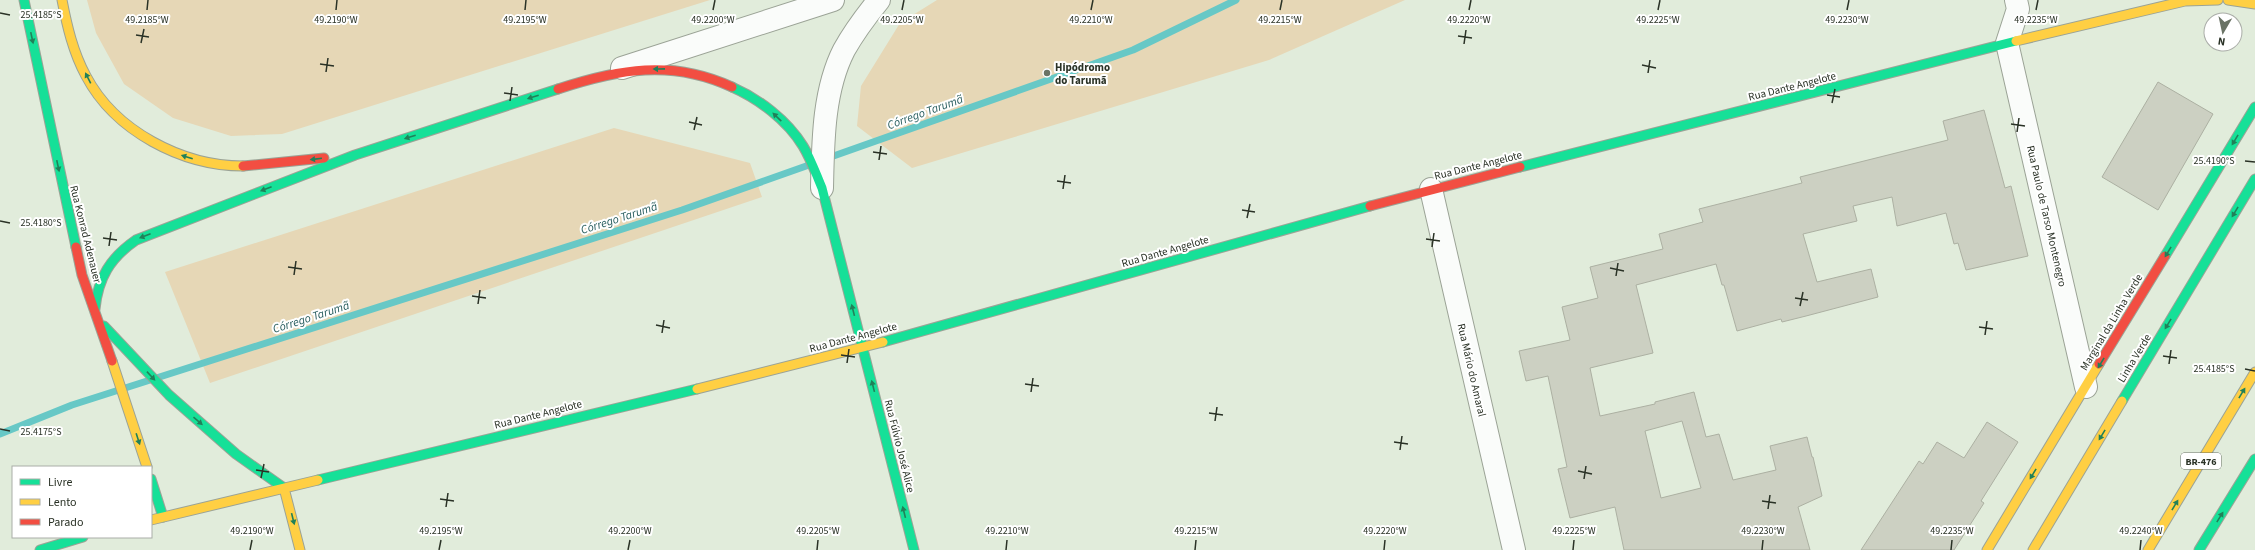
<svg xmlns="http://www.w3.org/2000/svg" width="2255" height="550" viewBox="0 0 2255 550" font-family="'Source Sans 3',sans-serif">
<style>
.green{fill:#e6d7b6}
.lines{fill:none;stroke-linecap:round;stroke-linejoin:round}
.stream{stroke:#67c8c6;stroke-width:7}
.building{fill:#ccd0c2;stroke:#acb0a2;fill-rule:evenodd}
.street-casing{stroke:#9ba396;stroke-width:24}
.fast-casing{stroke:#9ba396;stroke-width:11}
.slow-casing{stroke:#9ba396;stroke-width:11}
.jam-casing{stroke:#9ba396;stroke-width:11}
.street{stroke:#fafcfa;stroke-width:22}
.fast{stroke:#16e098;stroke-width:9}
.slow{stroke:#ffcf43;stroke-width:9}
.jam{stroke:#f24e42;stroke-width:9}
.oneway{fill:#218059}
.ticks{fill:none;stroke:#2a3226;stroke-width:1.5}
.poi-dot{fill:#6a7365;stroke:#fff;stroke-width:1.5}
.labels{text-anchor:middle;stroke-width:4;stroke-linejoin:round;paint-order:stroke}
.shield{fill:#fff;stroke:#6a7067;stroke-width:1}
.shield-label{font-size:10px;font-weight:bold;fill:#2a3226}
.poi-label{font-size:11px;font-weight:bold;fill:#2a3226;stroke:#fff;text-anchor:start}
.street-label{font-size:11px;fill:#2a3226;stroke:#fff}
.water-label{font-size:12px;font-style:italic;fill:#295e5f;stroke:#fff}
.ticks-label{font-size:10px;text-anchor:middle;fill:#2a3226;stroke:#fff;stroke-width:4;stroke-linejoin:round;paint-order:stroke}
</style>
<rect width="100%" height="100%" fill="#e1ecdb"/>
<path class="green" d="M 87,0 L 710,0 L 282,134 L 231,136 L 173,118 L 124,84 L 96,33 Z
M 937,0 L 1405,0 L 1269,60 L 912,168 L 857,126 L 861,86 L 900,23 Z
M 614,128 L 750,163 L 762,197 L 210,383 L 165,272 Z"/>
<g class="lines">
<path class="stream" d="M 825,159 L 1133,50 L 1236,0
M 0,434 L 72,405 L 682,210 L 809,165"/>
</g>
<path class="building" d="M 2158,82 L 2213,114 L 2158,210 L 2102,177 Z
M 1984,110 L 2005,188 L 2011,186 L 2028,256 L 1966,270 L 1958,243 L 1954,244 L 1946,213 L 1897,226 L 1892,197 L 1853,206 L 1857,221 L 1803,234 L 1817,282 L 1871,269 L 1878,297 L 1806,316 L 1782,322 L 1781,319 L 1737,331 L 1724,285 L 1722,285 L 1716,264 L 1636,285 L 1653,353 L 1590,368 L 1600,416 L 1655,404 L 1655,402 L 1694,392 L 1706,437 L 1719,434 L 1733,480 L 1776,470 L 1770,446 L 1807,437 L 1812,457 L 1813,457 L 1822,496 L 1798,507 L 1810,550 L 1624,550 L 1615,507 L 1570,518 L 1558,469 L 1567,467 L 1548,376 L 1526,381 L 1519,351 L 1570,340 L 1562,307 L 1598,298 L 1590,267 L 1663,249 L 1659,234 L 1703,222 L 1699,209 L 1802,183 L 1800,177 L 1948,140 L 1943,121 ZM 1682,421 L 1701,488 L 1661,498 L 1645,431 Z
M 1987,422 L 2018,442 L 1981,501 L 1984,503 L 1954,550 L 1861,550 L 1919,461 L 1923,464 L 1937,442 L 1964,458 Z"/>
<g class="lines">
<g class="street-casing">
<path id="street" d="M 2016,0 L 2018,9 L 2007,43 L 2086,387
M 622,68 L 833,0
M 822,188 C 823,143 823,91 844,50 C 854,32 866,16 879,0
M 1431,189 L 1514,550"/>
</g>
<g class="fast-casing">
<path id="fast" d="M 24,0 L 76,247
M 732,87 C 759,99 787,120 803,146 C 811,159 816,174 822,188 L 914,550
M 1520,167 L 2016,41
M 2165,256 L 2255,107
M 95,309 C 98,278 110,258 136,240 L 355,155 L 558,89
M 104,326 L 169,395 L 236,454 L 284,488
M 883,342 L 1370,206
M 2122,401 L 2255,179
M 151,479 L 163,517
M 318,480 L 697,389
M 40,550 L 83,537
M 2199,550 L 2255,459"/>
</g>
<g class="slow-casing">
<path id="slow" d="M 62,0 C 67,26 73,52 86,76 C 115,131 182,166 243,166
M 2228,0 L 2255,4
M 2016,41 L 2185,1 L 2218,0
M 112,361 L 147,467
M 697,389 L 883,342
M 284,488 L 300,550
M 151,520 L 318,480
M 1987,550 L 2099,364
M 2033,550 L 2122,401
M 2148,550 L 2255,372"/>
</g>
<g class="jam-casing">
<path id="jam" d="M 558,89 C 619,69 671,59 732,87
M 243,166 L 324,158
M 1370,206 L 1520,167
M 76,247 L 82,275 L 112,361
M 2099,364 L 2165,256"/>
</g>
<use href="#street" class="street"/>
<use href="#fast" class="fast"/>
<use href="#slow" class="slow"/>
<use href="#jam" class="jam"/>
</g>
<defs><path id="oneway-solid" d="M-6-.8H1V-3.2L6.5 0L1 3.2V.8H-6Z"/></defs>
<g class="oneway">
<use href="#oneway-solid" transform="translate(32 38) rotate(78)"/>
<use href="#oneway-solid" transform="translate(659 69) rotate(179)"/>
<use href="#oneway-solid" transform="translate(88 78) rotate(-117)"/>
<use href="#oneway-solid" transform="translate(533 97) rotate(162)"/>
<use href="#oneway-solid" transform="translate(777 117) rotate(-136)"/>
<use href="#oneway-solid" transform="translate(410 137) rotate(162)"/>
<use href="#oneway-solid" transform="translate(2235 140) rotate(121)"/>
<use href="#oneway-solid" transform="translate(187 157) rotate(-163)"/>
<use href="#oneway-solid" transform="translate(316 159) rotate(173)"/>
<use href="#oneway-solid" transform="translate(58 166) rotate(78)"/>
<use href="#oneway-solid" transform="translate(266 189) rotate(159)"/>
<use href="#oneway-solid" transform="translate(2235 212) rotate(121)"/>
<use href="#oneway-solid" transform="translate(145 236) rotate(159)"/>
<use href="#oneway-solid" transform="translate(2168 252) rotate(121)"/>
<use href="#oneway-solid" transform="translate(853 310) rotate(-104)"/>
<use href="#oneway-solid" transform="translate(2168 324) rotate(121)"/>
<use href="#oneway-solid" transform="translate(2101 363) rotate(121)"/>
<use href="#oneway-solid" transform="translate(151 376) rotate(47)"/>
<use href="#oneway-solid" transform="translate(873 386) rotate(-104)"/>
<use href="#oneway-solid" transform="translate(2242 393) rotate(-59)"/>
<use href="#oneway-solid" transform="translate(198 421) rotate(41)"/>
<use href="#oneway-solid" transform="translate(2102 435) rotate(121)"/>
<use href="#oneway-solid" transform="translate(138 439) rotate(72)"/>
<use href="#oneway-solid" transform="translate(2033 474) rotate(121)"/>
<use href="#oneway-solid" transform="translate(2175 505) rotate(-59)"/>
<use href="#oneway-solid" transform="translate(904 512) rotate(-104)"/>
<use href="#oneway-solid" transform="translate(2220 517) rotate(-58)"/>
<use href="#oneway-solid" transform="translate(293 519) rotate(76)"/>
</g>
<path class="ticks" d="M 147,10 L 148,0M 336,10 L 337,0M 525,10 L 526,0M 713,10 L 715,0M 902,10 L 904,0M 1091,10 L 1093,0M 1280,10 L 1282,0M 1469,10 L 1471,0M 1658,10 L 1660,0M 1847,10 L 1849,0M 2036,10 L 2038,0M 0,13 L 10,15M 136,35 L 149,37M 1458,36 L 1472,38M 141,43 L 144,29M 1464,44 L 1466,30M 320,64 L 334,66M 1642,65 L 1656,68M 326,72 L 328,58M 1648,73 L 1650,60M 504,93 L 518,95M 1827,95 L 1840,97M 510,101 L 512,87M 1832,103 L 1835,89M 689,122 L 702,125M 2011,124 L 2025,126M 694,130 L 697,117M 2017,132 L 2019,118M 873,152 L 887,154M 879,160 L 881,146M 2245,161 L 2255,162M 1057,181 L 1071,183M 1063,189 L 1065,175M 1242,210 L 1255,212M 1247,218 L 1250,204M 0,221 L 10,223M 103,238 L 117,240M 1426,239 L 1440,241M 109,246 L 111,232M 1432,247 L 1434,233M 288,267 L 302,269M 1610,268 L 1624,271M 294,275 L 296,261M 1616,276 L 1618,263M 472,296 L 486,298M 1795,298 L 1808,300M 478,304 L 480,290M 1800,306 L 1803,292M 656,325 L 670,328M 1979,327 L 1993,329M 662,333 L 664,320M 1985,335 L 1987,321M 841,355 L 855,357M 2163,356 L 2177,358M 847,363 L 849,349M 2169,364 L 2171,350M 2245,369 L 2255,371M 1025,384 L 1039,386M 1031,392 L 1033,378M 1209,413 L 1223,415M 1215,421 L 1217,407M 0,429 L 10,431M 1394,442 L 1408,444M 1400,450 L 1402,436M 256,470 L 269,472M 1578,471 L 1592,474M 261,478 L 264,464M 1584,479 L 1586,466M 440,499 L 454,501M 1762,501 L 1776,503M 446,507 L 448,493M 1768,509 L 1770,495M 250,550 L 252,540M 439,550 L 441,540M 628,550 L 630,540M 817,550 L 818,540M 1006,550 L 1007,540M 1195,550 L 1196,540M 1384,550 L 1385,540M 1573,550 L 1574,540M 1762,550 L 1763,540M 1951,550 L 1952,540M 2140,550 L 2141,540"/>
<circle class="poi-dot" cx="1047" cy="73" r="4"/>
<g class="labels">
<rect class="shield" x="2181" y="453" width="40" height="16" rx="3"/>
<g class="shield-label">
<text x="2201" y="465">BR-476</text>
</g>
<g class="poi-label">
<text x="1055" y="71">Hipódromo<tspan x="1055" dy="13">do Tarumã</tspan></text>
</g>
<g class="street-label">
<text transform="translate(1792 86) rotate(-14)" y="4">Rua Dante Angelote</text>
<text transform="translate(1478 165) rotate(-14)" y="4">Rua Dante Angelote</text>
<text transform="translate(2047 216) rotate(77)" y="4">Rua Paulo de Tarso Montenegro</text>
<text transform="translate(86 234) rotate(76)" y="4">Rua Konrad Adenauer</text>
<text transform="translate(1165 251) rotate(-16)" y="4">Rua Dante Angelote</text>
<text transform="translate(2111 322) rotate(-59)" y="4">Marginal da Linha Verde</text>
<text transform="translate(853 337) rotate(-15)" y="4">Rua Dante Angelote</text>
<text transform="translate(2134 358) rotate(-59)" y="4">Linha Verde</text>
<text transform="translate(1472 370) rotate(77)" y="4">Rua Mário do Amaral</text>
<text transform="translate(538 414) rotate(-14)" y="4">Rua Dante Angelote</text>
<text transform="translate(900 446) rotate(76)" y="4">Rua Fúlvio José Alice</text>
</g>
<g class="water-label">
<text transform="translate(925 112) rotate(-20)" y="4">Córrego Tarumã</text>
<text transform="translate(619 218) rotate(-18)" y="4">Córrego Tarumã</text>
<text transform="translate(311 317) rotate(-18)" y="4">Córrego Tarumã</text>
</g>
</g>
<g class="ticks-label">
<text x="41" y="18">25.4185°S</text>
<text x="147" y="23">49.2185°W</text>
<text x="336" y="23">49.2190°W</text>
<text x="525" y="23">49.2195°W</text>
<text x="713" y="23">49.2200°W</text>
<text x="902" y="23">49.2205°W</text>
<text x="1091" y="23">49.2210°W</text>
<text x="1280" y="23">49.2215°W</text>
<text x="1469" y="23">49.2220°W</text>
<text x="1658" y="23">49.2225°W</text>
<text x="1847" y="23">49.2230°W</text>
<text x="2036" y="23">49.2235°W</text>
<text x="2214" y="164">25.4190°S</text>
<text x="41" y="226">25.4180°S</text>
<text x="2214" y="372">25.4185°S</text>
<text x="41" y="435">25.4175°S</text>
<text x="252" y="534">49.2190°W</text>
<text x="441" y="534">49.2195°W</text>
<text x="630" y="534">49.2200°W</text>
<text x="818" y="534">49.2205°W</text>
<text x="1007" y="534">49.2210°W</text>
<text x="1196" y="534">49.2215°W</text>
<text x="1385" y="534">49.2220°W</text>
<text x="1574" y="534">49.2225°W</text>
<text x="1763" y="534">49.2230°W</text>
<text x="1952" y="534">49.2235°W</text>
<text x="2141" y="534">49.2240°W</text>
</g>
<rect x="12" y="466" width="140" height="72" fill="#ffffff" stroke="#aaada8"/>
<rect x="20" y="479" width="20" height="6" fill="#16e098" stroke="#aaada8"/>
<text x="48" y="486" font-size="12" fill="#2a3226">Livre</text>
<rect x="20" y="499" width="20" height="6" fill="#ffcf43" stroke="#aaada8"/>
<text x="48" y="506" font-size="12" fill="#2a3226">Lento</text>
<rect x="20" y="519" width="20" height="6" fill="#f24e42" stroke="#aaada8"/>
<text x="48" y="526" font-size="12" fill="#2a3226">Parado</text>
<g transform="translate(2223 32) rotate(189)"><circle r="19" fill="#ffffff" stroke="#aaada8"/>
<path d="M0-3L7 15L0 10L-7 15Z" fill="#6a7365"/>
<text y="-6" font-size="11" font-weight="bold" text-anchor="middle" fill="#2a3226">N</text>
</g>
</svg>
